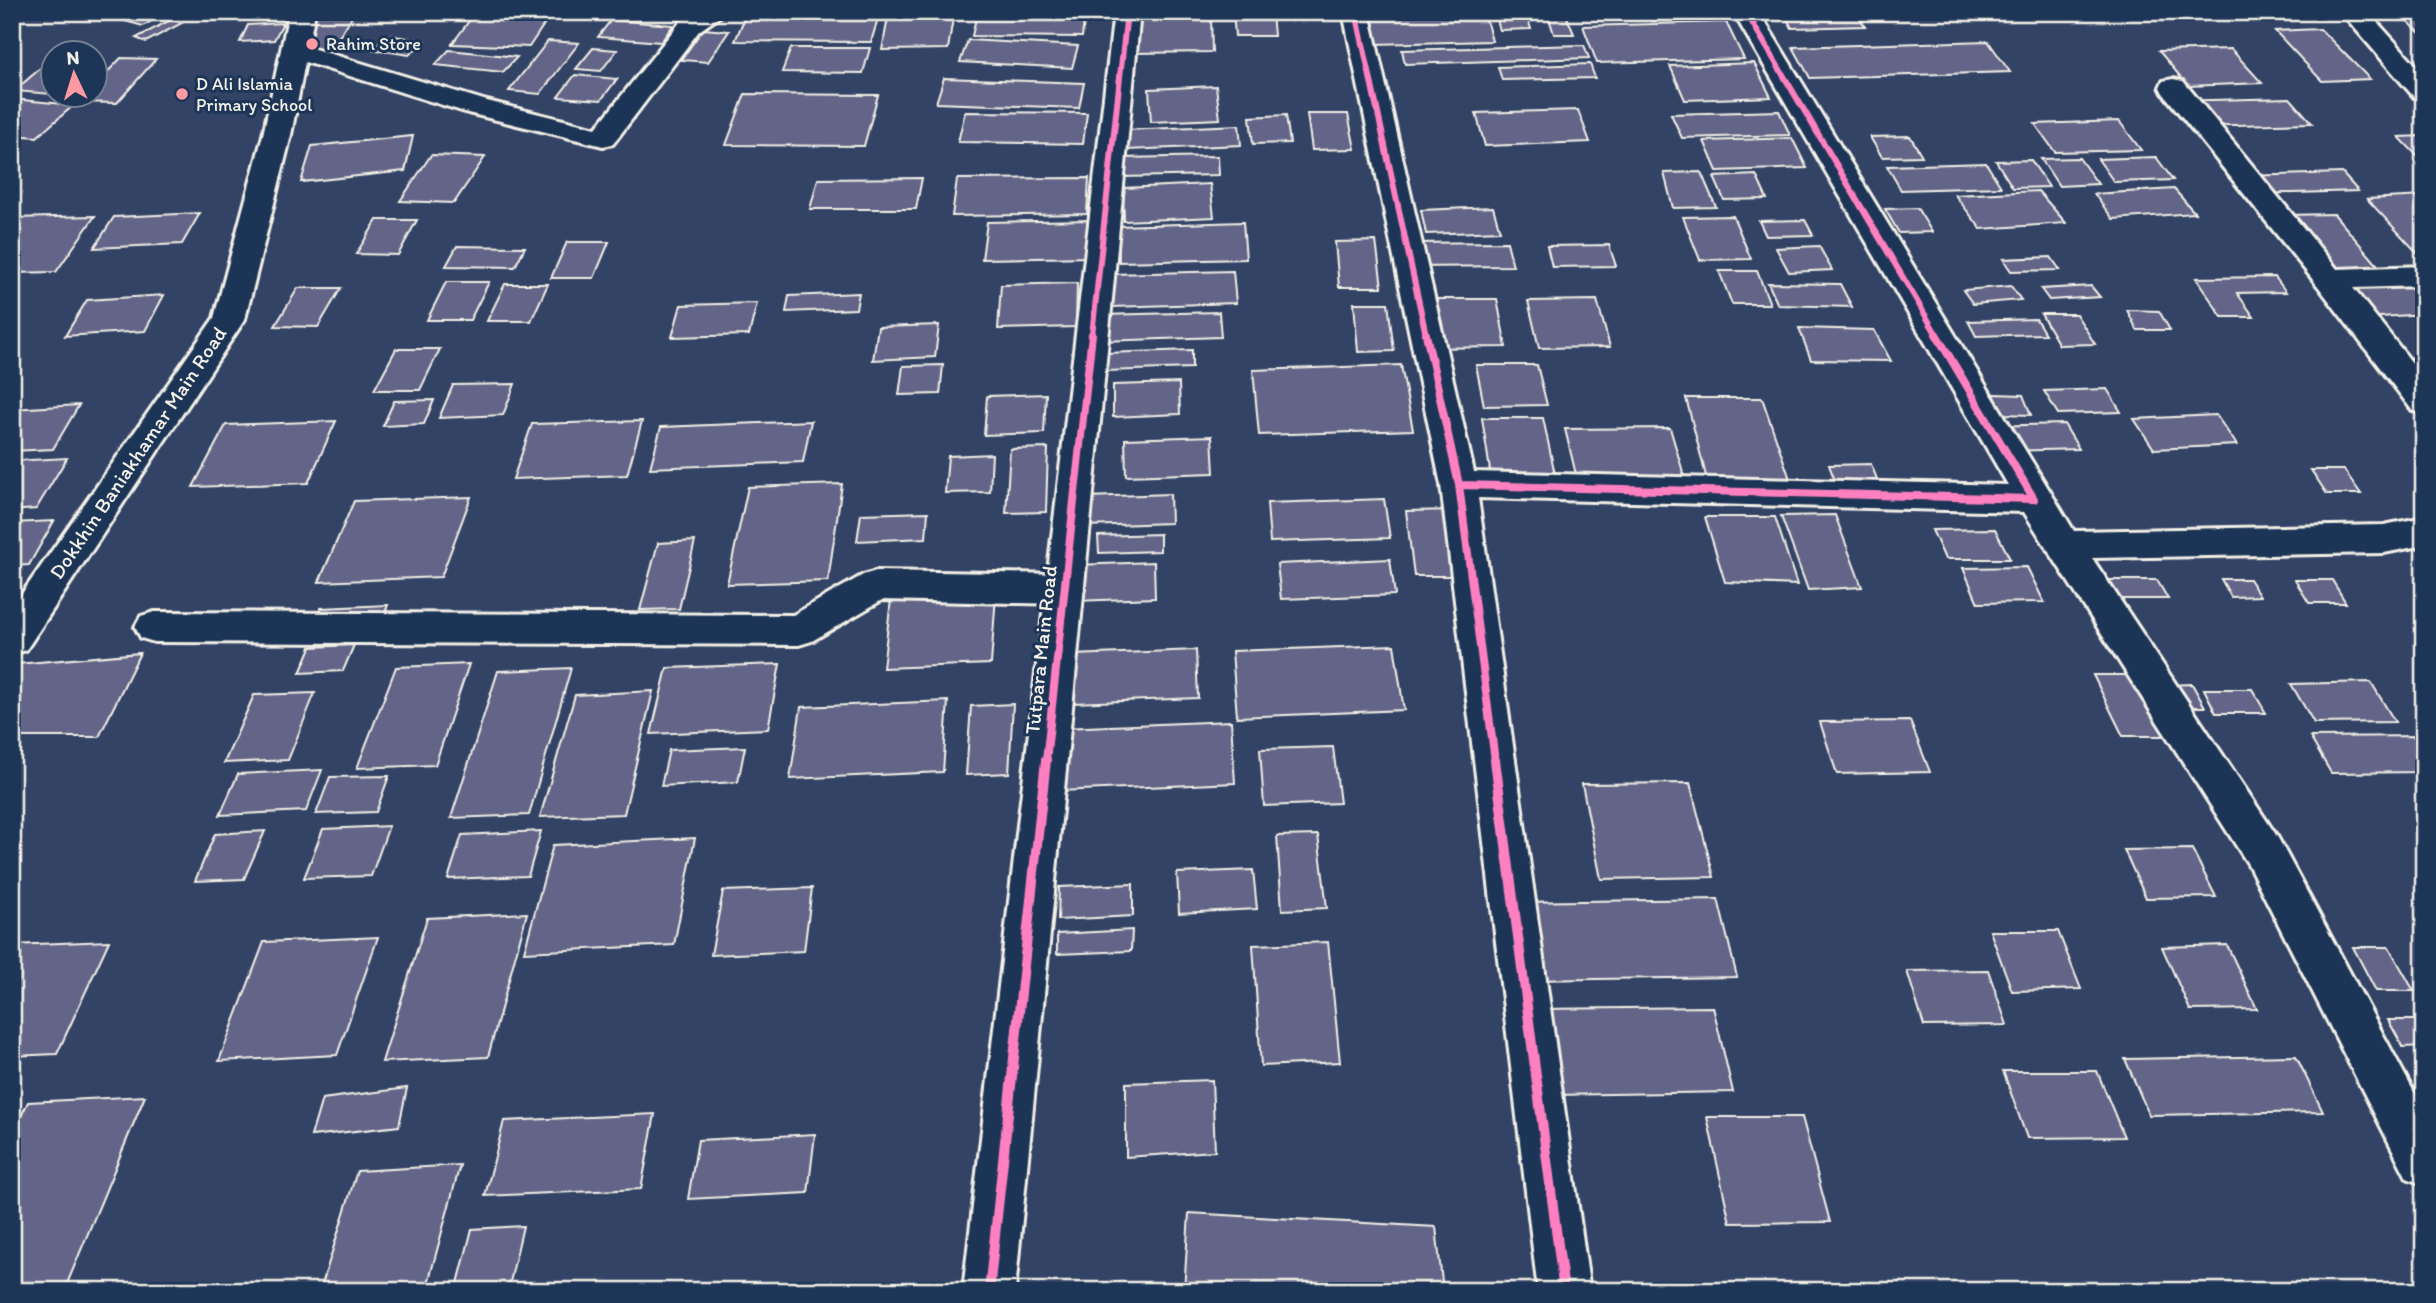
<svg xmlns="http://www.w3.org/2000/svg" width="2436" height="1303" viewBox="0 0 2436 1303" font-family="Itim,sans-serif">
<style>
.building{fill:#646588;stroke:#f4f1e8;stroke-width:2}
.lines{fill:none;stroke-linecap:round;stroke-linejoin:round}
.street-casing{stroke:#f4f1e8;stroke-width:6}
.secondary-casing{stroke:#f4f1e8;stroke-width:6}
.street{fill:#1d3557;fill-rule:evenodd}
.secondary{fill:#1d3557;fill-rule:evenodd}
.cycleway-far2-casing{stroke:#1d3557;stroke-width:10}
.cycleway-far1-casing{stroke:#1d3557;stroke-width:12}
.cycleway-casing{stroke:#1d3557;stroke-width:15}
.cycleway-far2{stroke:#ff80c0;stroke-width:6}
.cycleway-far1{stroke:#ff80c0;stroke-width:8}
.cycleway{stroke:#ff80c0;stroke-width:10}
.poi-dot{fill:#ff9aa2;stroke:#1d3557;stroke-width:2.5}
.labels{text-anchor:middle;stroke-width:6;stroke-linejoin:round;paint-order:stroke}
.far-poi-label{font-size:18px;fill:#f4f1e8;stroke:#1d3557;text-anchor:start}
.street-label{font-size:21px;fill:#f4f1e8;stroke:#1d3557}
</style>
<rect width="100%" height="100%" fill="#324366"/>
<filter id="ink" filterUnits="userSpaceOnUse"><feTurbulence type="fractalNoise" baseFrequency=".0143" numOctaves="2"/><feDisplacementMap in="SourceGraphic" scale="14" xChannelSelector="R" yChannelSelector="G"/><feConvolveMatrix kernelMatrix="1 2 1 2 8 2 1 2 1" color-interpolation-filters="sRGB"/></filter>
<g filter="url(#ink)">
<path class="building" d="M 103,12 L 167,12 L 143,26 L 100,14 Z
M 308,12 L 355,12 L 332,48 L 305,51 Z
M 549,12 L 577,12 L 572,19 L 545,16 Z
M 747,12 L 880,12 L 871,42 L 735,41 Z
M 889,12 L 954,12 L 948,49 L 882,50 Z
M 1233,12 L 1272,12 L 1274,36 L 1235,36 Z
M 1484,12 L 1492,41 L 1373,44 L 1367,16 Z
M 1547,12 L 1565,12 L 1574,34 L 1554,34 Z
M 1648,12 L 1730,12 L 1733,18 L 1652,21 Z
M 1783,12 L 1856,12 L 1865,26 L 1792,28 Z
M 2398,12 L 2424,12 L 2424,37 Z
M 977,13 L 1085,14 L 1082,37 L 972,36 Z
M 1526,13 L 1531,29 L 1500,30 L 1495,14 Z
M 472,17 L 547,20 L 529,47 L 452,44 Z
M 1211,17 L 1212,52 L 1135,53 L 1136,18 Z
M 172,19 L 182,23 L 146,42 L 136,38 Z
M 611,20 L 673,25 L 661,42 L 598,37 Z
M 1726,22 L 1744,59 L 1597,63 L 1583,26 Z
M 283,23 L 274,40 L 240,42 L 248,25 Z
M 703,29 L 729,31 L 708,62 L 681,60 Z
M 2320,29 L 2370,79 L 2322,81 L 2275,31 Z
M 388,35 L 425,41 L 409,55 L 371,49 Z
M 968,40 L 1078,46 L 1072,68 L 960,62 Z
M 548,41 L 579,43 L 540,94 L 509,91 Z
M 1988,41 L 2010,72 L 1810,78 L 1793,47 Z
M 1584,45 L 1589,58 L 1405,64 L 1402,50 Z
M 593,48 L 617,50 L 601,71 L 576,69 Z
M 791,48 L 870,48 L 863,73 L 782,72 Z
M 2231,49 L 2262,83 L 2188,86 L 2159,51 Z
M 449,50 L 517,57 L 503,72 L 435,65 Z
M 121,58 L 156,59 L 117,103 L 79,102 L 86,94 L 94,94 L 94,86 Z
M 49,61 L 52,61 L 52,94 L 14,91 Z
M 1754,63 L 1771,97 L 1685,100 L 1670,66 Z
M 1590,64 L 1595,78 L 1502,80 L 1498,67 Z
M 575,75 L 617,79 L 601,100 L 558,97 Z
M 944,78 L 1084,83 L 1079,108 L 936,103 Z
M 1216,86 L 1220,119 L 1151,122 L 1149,89 Z
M 745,94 L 878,95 L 864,146 L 726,145 Z
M 2290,98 L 2312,123 L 2194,126 L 2173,101 Z
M 12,99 L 74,105 L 37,137 L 12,135 Z
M 1578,110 L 1590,142 L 1485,146 L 1476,113 Z
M 1779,111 L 1790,135 L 1682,138 L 1671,114 Z
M 965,112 L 1087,113 L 1083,144 L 958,142 Z
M 1307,114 L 1348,114 L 1355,149 L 1312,150 Z
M 1286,115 L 1290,143 L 1253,144 L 1250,117 Z
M 2119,121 L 2141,150 L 2055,152 L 2035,124 Z
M 1239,125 L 1241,145 L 1127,150 L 1125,130 Z
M 413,136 L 405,171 L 301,182 L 312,146 Z
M 1910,136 L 1922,156 L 1882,157 L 1870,137 Z
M 2424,136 L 2424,163 L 2399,137 Z
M 1792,138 L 1807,168 L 1717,171 L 1704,141 Z
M 431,155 L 485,157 L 454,203 L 400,201 Z
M 1218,156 L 1219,175 L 1121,177 L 1121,158 Z
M 2156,157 L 2173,180 L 2114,182 L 2098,159 Z
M 2079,158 L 2098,184 L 2059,186 L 2041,159 Z
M 2031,160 L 2049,187 L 2013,188 L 1996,161 Z
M 1986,163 L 2001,187 L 1901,190 L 1887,166 Z
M 1701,172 L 1716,207 L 1673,208 L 1664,173 Z
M 2342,173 L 2358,191 L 2257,194 L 2243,176 Z
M 1756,175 L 1767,199 L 1724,200 L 1714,177 Z
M 922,178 L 916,209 L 810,209 L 818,179 Z
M 1089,178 L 1087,214 L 952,216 L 957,179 Z
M 1210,184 L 1214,217 L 1124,221 L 1123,188 Z
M 2174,189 L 2195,213 L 2113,219 L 2094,194 Z
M 2038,191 L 2066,223 L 1981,229 L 1955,195 Z
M 2424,196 L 2424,260 L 2367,199 Z
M 1493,207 L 1500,231 L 1426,234 L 1421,210 Z
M 1917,208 L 1932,232 L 1899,233 L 1885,209 Z
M 200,213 L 182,244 L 94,248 L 114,217 Z
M 2334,214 L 2381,269 L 2330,270 L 2286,215 Z
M 95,216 L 56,272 L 12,273 L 12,218 Z
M 1733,216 L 1751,259 L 1700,260 L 1683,217 Z
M 377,220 L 417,220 L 398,255 L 356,254 Z
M 1093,220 L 1092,257 L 982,259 L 987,222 Z
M 1805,220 L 1813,235 L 1766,236 L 1759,221 Z
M 1243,222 L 1246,259 L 1119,262 L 1118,226 Z
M 1376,241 L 1382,287 L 1339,287 L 1335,242 Z
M 567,242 L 609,242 L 594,278 L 551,278 Z
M 1507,242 L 1513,266 L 1411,267 L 1408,243 Z
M 1609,245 L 1616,266 L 1552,267 L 1547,246 Z
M 457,246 L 525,247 L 515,267 L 446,266 Z
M 1819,246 L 1832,270 L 1789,272 L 1776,248 Z
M 2051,257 L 2060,270 L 2011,271 L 2003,259 Z
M 1233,271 L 1236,303 L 1111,307 L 1111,274 Z
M 1719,271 L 1757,271 L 1770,304 L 1732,304 Z
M 2275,277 L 2286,292 L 2237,293 L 2254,317 L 2222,317 L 2196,278 Z
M 446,282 L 489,282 L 470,320 L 427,320 Z
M 2424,282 L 2424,314 L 2366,318 L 2339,288 Z
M 1077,283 L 1076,327 L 998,329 L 1001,285 Z
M 1768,283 L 1840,284 L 1852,307 L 1778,305 Z
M 505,284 L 548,284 L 531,321 L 487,321 Z
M 2011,286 L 2021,300 L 1973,304 L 1963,290 Z
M 2091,286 L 2100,297 L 2049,300 L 2041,289 Z
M 298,288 L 341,288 L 318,327 L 275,326 Z
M 859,293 L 856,309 L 786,312 L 789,296 Z
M 164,295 L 145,331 L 65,336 L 87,300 Z
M 1418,299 L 1497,299 L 1506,347 L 1426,348 Z
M 1597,300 L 1610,347 L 1539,348 L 1528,301 Z
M 757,303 L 749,335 L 672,337 L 681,305 Z
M 1354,303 L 1388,303 L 1394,351 L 1358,352 Z
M 2127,310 L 2159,311 L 2170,330 L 2137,330 Z
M 1219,312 L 1221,337 L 1101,341 L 1101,315 Z
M 2041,314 L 2076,314 L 2095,344 L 2059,345 Z
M 2036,319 L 2045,334 L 1976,336 L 1968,321 Z
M 939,325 L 935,357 L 873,360 L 878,327 Z
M 1799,328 L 1874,330 L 1891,361 L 1811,360 Z
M 396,349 L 440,349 L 420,390 L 374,390 Z
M 1192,350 L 1192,368 L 1106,371 L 1105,353 Z
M 943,365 L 940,394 L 899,395 L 903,366 Z
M 1401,365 L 1413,430 L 1259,435 L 1253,370 Z
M 1476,365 L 1537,365 L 1547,405 L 1484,406 Z
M 1179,383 L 1180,414 L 1113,417 L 1113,385 Z
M 515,384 L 503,415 L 439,418 L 453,385 Z
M 2107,389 L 2121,412 L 2058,414 L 2044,391 Z
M 1046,394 L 1044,433 L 984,435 L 987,396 Z
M 1994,394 L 2023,395 L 2031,415 L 2002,414 Z
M 1686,398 L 1762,398 L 1791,482 L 1707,480 Z
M 434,400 L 424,424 L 383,426 L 394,401 Z
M 79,405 L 53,449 L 12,451 L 12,409 Z
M 2216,415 L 2237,445 L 2154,449 L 2134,419 Z
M 1482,418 L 1543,418 L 1556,479 L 1491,477 Z
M 336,421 L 308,483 L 193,487 L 226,425 Z
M 642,421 L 627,475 L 513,479 L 532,424 Z
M 811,421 L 803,462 L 650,468 L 661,427 Z
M 2064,424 L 2079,449 L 2005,451 L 1991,426 Z
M 1670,428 L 1686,482 L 1578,483 L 1565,429 Z
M 1212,436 L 1214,473 L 1126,476 L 1125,439 Z
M 1048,448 L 1046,512 L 1006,513 L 1010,449 Z
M 992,454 L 990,492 L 945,493 L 948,456 Z
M 67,458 L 36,509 L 12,511 L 12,461 Z
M 1871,464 L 1883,494 L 1840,494 L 1829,465 Z
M 2311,470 L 2344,470 L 2361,494 L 2327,494 Z
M 842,484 L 828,581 L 727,584 L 748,487 Z
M 1170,494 L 1171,523 L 1086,526 L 1086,497 Z
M 471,497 L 441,577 L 319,582 L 354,501 Z
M 1384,499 L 1390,538 L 1270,542 L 1267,503 Z
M 1456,510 L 1466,576 L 1414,576 L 1406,511 Z
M 928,512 L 926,538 L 857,541 L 861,514 Z
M 1835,515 L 1862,587 L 1808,590 L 1781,516 Z
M 1705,517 L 1775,517 L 1797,585 L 1725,582 Z
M 54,521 L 29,565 L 12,566 L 12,523 Z
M 1995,529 L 2010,559 L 1945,559 L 1932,530 Z
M 1160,534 L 1160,551 L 1099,553 L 1098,536 Z
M 695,541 L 679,609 L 640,610 L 658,543 Z
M 1390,559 L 1395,595 L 1281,599 L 1277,564 Z
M 1154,562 L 1155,598 L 1075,601 L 1076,565 Z
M 2027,567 L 2044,602 L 1978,603 L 1963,568 Z
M 2221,579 L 2249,579 L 2260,596 L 2231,597 Z
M 2100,580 L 2157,580 L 2168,599 L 2109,599 Z
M 2295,580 L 2332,580 L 2346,603 L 2309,603 Z
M 996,595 L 991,664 L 883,668 L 891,599 Z
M 388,605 L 377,633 L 309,636 L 321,608 Z
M 354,645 L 343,671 L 300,673 L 311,647 Z
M 1394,645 L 1404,710 L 1237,717 L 1232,651 Z
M 1196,650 L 1198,698 L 1073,703 L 1073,655 Z
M 140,653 L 99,737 L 12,737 L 12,672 L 17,664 Z
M 469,664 L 435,765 L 357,768 L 396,667 Z
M 780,664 L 768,729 L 651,734 L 667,668 Z
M 571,668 L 529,815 L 451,818 L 498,671 Z
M 2093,675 L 2143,675 L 2175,736 L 2123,736 Z
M 2371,682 L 2395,722 L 2314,723 L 2291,684 Z
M 2192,684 L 2205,707 L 2180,707 L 2168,685 Z
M 2204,689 L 2252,689 L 2266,713 L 2216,713 Z
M 653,691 L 624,814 L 540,817 L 575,695 Z
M 315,693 L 288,760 L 224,763 L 254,695 Z
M 948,701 L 943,772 L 790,779 L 801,707 Z
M 1013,704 L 1009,773 L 966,775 L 971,706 Z
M 1231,721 L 1235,783 L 1060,791 L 1062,728 Z
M 1910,721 L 1930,772 L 1837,774 L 1820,722 Z
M 2424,736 L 2424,772 L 2331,773 L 2310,737 Z
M 745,747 L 738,782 L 661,786 L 669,750 Z
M 1333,747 L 1340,803 L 1264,806 L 1260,749 Z
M 322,770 L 306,811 L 220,815 L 238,774 Z
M 389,776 L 376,812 L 316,814 L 330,777 Z
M 1690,783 L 1714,877 L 1601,879 L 1582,784 Z
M 389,826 L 371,876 L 304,878 L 323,829 Z
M 265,831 L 244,879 L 195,881 L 215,834 Z
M 541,831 L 528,876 L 448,879 L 462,835 Z
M 1318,835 L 1327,908 L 1282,910 L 1277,836 Z
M 695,838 L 674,945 L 524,952 L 553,845 Z
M 2192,849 L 2216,897 L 2146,898 L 2124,850 Z
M 1253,870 L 1257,909 L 1179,913 L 1177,873 Z
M 1133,884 L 1133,916 L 1058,920 L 1059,887 Z
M 812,888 L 804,951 L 711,955 L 723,891 Z
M 1718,899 L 1737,977 L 1527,980 L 1515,902 Z
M 527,913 L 488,1057 L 382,1062 L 427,918 Z
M 1132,930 L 1131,951 L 1057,954 L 1057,934 Z
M 1990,931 L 2058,931 L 2081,989 L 2012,991 Z
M 378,937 L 337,1055 L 219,1061 L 264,942 Z
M 109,941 L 57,1054 L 12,1056 L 12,945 Z
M 1328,942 L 1340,1062 L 1261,1066 L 1253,945 Z
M 2227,945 L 2257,1009 L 2190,1010 L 2162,947 Z
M 2353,947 L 2389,947 L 2414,991 L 2376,991 Z
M 1988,970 L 2007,1025 L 1924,1026 L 1907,971 Z
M 1713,1007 L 1733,1092 L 1552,1095 L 1538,1009 Z
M 2388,1020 L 2424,1020 L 2424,1046 L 2403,1047 Z
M 2296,1056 L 2323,1112 L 2149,1115 L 2125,1059 Z
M 2003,1071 L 2097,1071 L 2124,1137 L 2027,1138 Z
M 1212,1080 L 1215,1151 L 1126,1157 L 1126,1083 Z
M 407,1088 L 399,1126 L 311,1136 L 322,1099 Z
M 145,1096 L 64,1291 L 12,1291 L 12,1135 L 28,1102 Z
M 655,1114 L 641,1189 L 485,1196 L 504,1121 Z
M 1707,1117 L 1802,1117 L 1830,1222 L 1730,1223 Z
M 815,1134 L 808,1193 L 688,1199 L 698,1140 Z
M 460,1165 L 426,1291 L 320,1291 L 357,1171 Z
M 1189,1213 L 1436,1227 L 1443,1291 L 1184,1291 Z
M 523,1226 L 508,1291 L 456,1291 L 472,1229 Z
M 268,1286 L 266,1291 L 185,1291 Z"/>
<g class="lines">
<g class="street-casing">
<path id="street" d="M 289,12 L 315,12 L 308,47 L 487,101 L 596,128 L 681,21 L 695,12 L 726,12 L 699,31 L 613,144 L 603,146 L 468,113 L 305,62 L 291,135 L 245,319 L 26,650 L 12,654 L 12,608 L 214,318 L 263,135 Z
M 1343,12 L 1369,12 L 1474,472 L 2008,485 L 1733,12 L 1759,12 L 2074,531 L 2384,525 L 2424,517 L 2424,545 L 2384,553 L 2092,558 L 2278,838 L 2424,1111 L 2424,1185 L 2407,1178 L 2248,864 L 2024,512 L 1478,498 L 1590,1291 L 1538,1291 L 1441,485 Z
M 2341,12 L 2368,12 L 2424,74 L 2424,99 L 2414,97 Z
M 2173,79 L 2183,81 L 2337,269 L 2424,266 L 2424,286 L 2353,288 L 2424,378 L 2424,414 L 2412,410 L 2318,286 L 2163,93 L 2160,87 L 2163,81 Z
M 876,571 L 1065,574 L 1078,579 L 1084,589 L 1078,599 L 1065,604 L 882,600 L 812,641 L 799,645 L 154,642 L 141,638 L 135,627 L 141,616 L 154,612 L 793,615 L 863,575 Z"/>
</g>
<g class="secondary-casing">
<path id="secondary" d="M 1114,12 L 1140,12 L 1015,1291 L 963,1291 Z"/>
</g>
<use href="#street" class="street"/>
<use href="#secondary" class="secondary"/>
<g class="cycleway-far2-casing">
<path id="cycleway-far2" d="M 1356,12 L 1426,335
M 1746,12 L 1937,335
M 1092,335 L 1127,12"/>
</g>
<g class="cycleway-far1-casing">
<path id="cycleway-far1" d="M 1426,334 L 1459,485 L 1495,761
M 1459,485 L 2034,499 L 1936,334
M 1046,761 L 1092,334"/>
</g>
<g class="cycleway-casing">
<path id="cycleway" d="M 1495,760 L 1564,1291
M 989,1291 L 1046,760"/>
</g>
<use href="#cycleway-far2" class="cycleway-far2"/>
<use href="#cycleway-far1" class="cycleway-far1"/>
<use href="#cycleway" class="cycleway"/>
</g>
</g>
<g class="poi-dot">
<circle cx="312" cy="44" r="7"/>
<circle cx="182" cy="94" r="7"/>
</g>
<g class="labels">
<g class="far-poi-label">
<text x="326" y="50">Rahim Store</text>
<text x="196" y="90">D Ali Islamia<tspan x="196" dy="21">Primary School</tspan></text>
</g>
<g class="street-label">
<text transform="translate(138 453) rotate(-56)" y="7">Dokkhin Baniakhamar Main Road</text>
<text transform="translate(1041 650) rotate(-84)" y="7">Tutpara Main Road</text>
</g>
</g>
<rect width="2436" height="1303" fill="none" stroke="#1d3557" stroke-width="42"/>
<rect x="21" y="21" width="2394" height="1261" fill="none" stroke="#f4f1e8" stroke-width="2.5" filter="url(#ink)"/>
<g transform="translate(74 74) rotate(356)"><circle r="33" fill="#1d3557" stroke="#738091" stroke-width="2"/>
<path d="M0-5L12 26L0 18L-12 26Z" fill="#ff9aa2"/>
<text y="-10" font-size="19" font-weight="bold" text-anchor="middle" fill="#f4f1e8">N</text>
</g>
</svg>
